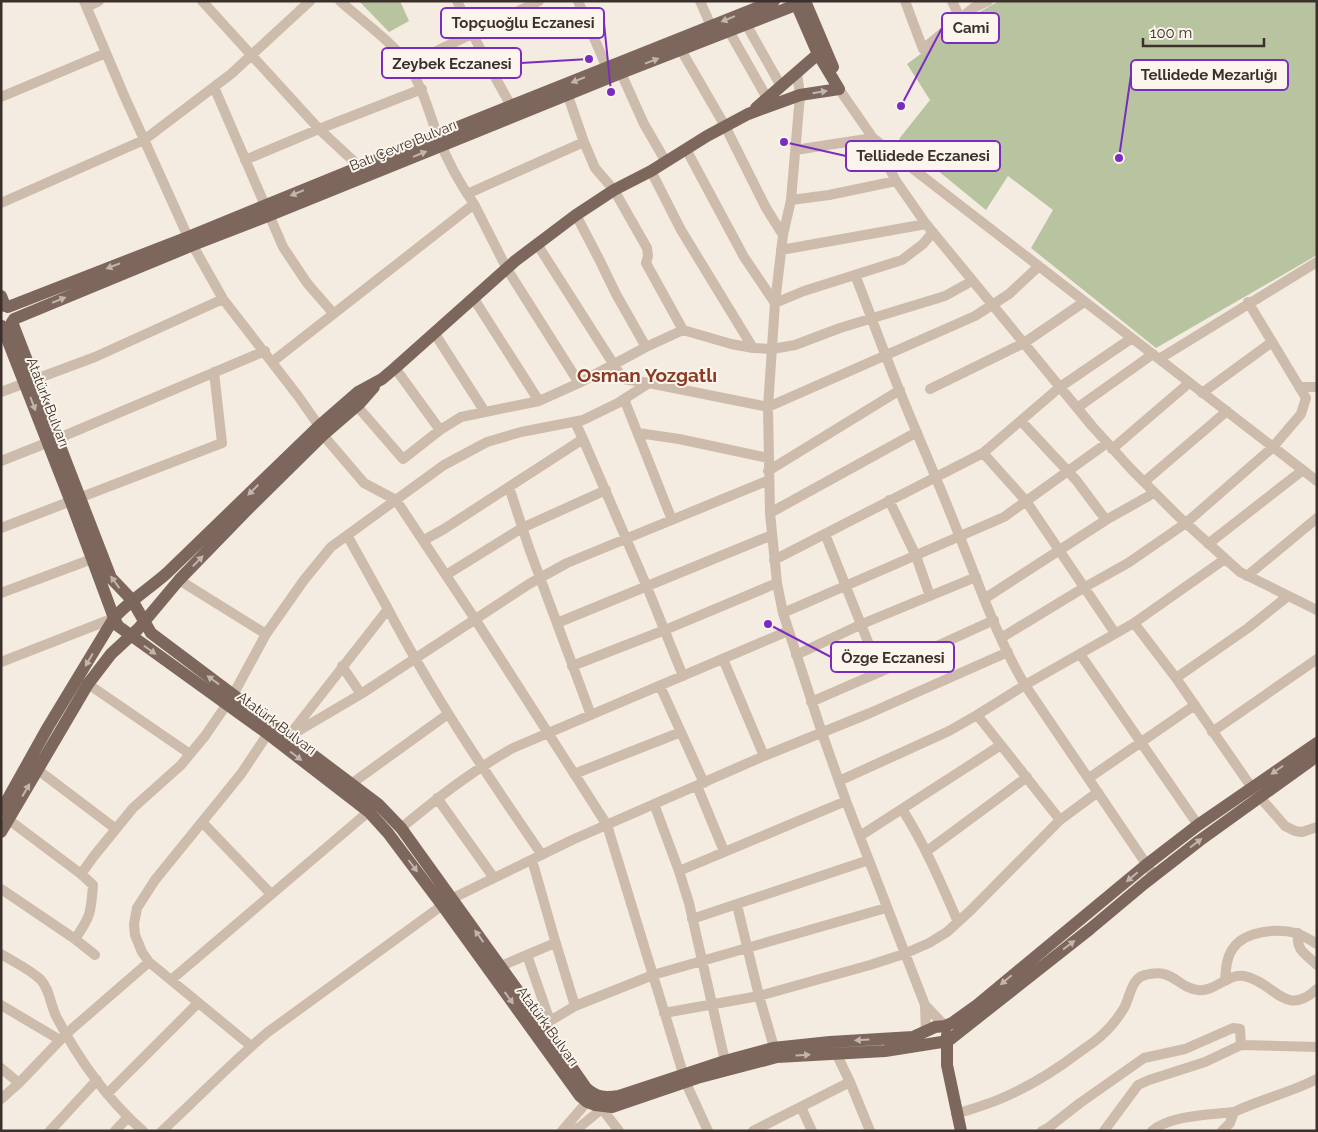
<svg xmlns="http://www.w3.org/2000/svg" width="1318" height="1132" viewBox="0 0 1318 1132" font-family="Raleway,sans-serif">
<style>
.green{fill:#b8c4a0}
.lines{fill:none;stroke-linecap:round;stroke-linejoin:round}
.minor{stroke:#cdbbac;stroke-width:10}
.major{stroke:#7d675c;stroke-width:12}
.oneway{fill:#c2b5ac}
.labels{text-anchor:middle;stroke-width:4;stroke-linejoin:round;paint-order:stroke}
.street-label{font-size:14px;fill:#3b302b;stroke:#fbf5ee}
.district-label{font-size:19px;font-weight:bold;fill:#8c3b22;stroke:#fbf5ee}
.leader{fill:none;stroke:#7b2cbf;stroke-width:2}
.callout-dot{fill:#7b2cbf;stroke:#fbf5ee;stroke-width:2}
.callout{fill:#fbf5ee;stroke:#7b2cbf;stroke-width:2}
.callout-label{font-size:15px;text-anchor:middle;font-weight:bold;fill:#3b302b}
</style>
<rect width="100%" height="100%" fill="#f4ebe1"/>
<path class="green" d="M 359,1 L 400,1 L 409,21 L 389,32 Z
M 999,1 L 1317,1 L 1317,255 L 1156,348 L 1031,248 L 1053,210 L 1008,176 L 986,210 L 899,139 L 930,100 L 907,64 L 974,15 Z"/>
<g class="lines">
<path class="minor" d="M 84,1 L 123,93 L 188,237 L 223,299 L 298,396 L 319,426 L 323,435 L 364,483 L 396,500 L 475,619 L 607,825 L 686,1083 L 708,1131
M 202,1 L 319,129 L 361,168
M 457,1 L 485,59 L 514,111
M 578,1 L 607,68 L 621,73 L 644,124 L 666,162
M 700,1 L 711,26
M 905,1 L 923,49 L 973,8 L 988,1
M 952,1 L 960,18
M 87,7 L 99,1
M 746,24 L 781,86
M 729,31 L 767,98
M 681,50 L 725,126 L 766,208 L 783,235
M 408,65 L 539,1
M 797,73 L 800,95 L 791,200 L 783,235 L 775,303 L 768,407 L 770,513 L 777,583 L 783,613 L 822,733 L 846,801 L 925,1005 L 926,1032
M 214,87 L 283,247 L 307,283 L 333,313
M 839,89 L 873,138 L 1317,481
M 563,91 L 568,96 L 584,142 L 595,168 L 614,190 L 647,248 L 648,256 L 646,263 L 683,330
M 1,97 L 106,53
M 686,149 L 744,257 L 775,303 L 804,291 L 902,260 L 923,244 L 933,232
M 245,160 L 319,129 L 422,89
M 651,171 L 681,230 L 753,348
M 896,181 L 926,224
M 467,194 L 584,142
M 791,200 L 829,195 L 896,181 L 873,138 L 795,150
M 1,203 L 144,140 L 231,74 L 310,1
M 474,204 L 507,269 L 579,383
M 576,215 L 599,259 L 616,294 L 646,347
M 537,244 L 623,379 L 649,383
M 781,250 L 926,224 L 1092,426 L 1131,469 L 1178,516 L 1240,572 L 1317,610
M 855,275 C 866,302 875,329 886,356 C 907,413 933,468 955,525 C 977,578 995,635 1025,685 L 1151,871
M 474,299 L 539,401
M 435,334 L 485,412
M 1159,359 L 1317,262
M 272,362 L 474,204 C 460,184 447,160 438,137 C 429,112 423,89 409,66 C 393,42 362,21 340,1
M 395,368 L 440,430 L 461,417 L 539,401 L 579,383 L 646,347 L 683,330 L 731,344 L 753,348 L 772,349 L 795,345 L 840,328 L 945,296 L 972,281
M 1299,387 L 1317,387
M 930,389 L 1024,343 L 1084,302
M 1,392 L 95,357 L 223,299
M 1202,393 L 1272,342
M 624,399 L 672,520
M 357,406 L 403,459 L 440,430
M 1077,408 L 1153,354
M 1021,421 L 1076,480 L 1106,520
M 575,422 L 583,439 L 647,587 L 683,676
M 638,433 L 679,439 L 768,458
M 1112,449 L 1189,383
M 1,461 L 59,438 L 265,351
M 768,471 L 900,390
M 1144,482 L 1227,411
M 509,487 L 529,548 L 591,715
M 889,500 L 916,556 L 930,596
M 770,513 L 917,432
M 1,528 L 222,443 L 214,372
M 825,534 L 880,672 L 994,620
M 347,535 L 388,609 L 288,737 L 361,694
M 424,540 L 444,529 L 583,439
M 1208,544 L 1303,470
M 774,560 L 983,453
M 446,575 L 522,528 L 606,490
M 1247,576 L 1317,518
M 179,580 L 266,634
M 1,593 L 92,559
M 984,599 L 1106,520 L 1154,493
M 388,609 C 433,695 487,775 542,855
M 783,613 L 1004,517 L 1107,443
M 557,623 L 772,535
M 1134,623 L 1176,678 L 1252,788 L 1285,826 L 1295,831 L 1302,832 L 1317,827
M 1115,633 L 1026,501 L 983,453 L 1060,387 L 1132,338
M 1001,638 L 1085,587 L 1128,563 L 1186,523 L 1273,447 L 1301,414 L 1306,398 L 1248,302
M 1080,654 L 1198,825
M 796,655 L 862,624 L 976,577
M 723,659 L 764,756
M 1,662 L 114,618
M 342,666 L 361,694 L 529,584 L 567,563 L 769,480
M 572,666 L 665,630 L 777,583
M 1176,678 L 1248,628 L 1288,596
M 88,684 L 190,754
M 660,686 L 704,783
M 811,702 L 880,672
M 1212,732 L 1317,659
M 1001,745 L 1060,820
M 38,770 L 116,829
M 574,774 L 681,732
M 1089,778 L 1195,705
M 839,781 L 949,731 L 977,715 L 1025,685 L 1134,623 L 1225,559
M 351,784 L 448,714
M 697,786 L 724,851
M 437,798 L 494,878
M 654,804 L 679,871 L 689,903 L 725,1061
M 902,809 C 925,845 941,883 958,922
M 9,820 L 81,874 L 94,856 L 133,808 L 181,765 L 205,736 L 233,695 L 266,634 L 304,580 L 331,547 L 444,465 L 487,442 L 521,432 L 583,420 L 618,403 L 649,383 L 768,407 L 975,316 L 1009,294 L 1039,266
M 202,822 L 271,894
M 401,828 C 439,797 470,772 513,748 L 788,631
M 860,836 L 1001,745 L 977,715
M 927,851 L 1027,777
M 532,860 L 554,937 L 575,1006 L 653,975 L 886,908
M 679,871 L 846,801
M 81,874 L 93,885 C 91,912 91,916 75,939 L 95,955
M 1,889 L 75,939
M 737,905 L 759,996 L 776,1054
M 692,919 L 869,860
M 1298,933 C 1296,951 1305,953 1317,965
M 1,954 C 14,962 29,969 40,979 C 50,989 50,1005 57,1018 C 79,1060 108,1100 143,1131
M 527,955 L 550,1021
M 501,966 L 555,943
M 171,980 L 374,807
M 1225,981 C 1226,969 1226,957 1234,947 C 1246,931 1278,928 1296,933 C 1303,935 1310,940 1317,944
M 1,1005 L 60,1040
M 925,1005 L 945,1026
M 664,1013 L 759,996 L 870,965 L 904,954 L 929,943 L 947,932 L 971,910 L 1060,820 L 1098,792
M 545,1022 L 550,1021 L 575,1006
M 251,1046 L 149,962 L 142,952 L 135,935 L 134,924 L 137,908 L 155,880 L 241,774 L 271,729
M 833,1047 L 850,1082 L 870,1131
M 1,1068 L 19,1083
M 107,1094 L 198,1003
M 1,1099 L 19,1083 L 66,1034 L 149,962
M 604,1101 L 606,1114 L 619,1131
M 801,1107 L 812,1131
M 956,1114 C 971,1109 986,1105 1000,1099 C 1029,1087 1056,1070 1081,1051 C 1088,1046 1096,1041 1102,1035 C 1111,1027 1118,1018 1124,1008 C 1130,998 1131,978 1145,975 C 1174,967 1177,988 1198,990 C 1215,992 1228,973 1244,976 C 1275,982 1285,1019 1317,989
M 50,1131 L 97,1080
M 115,1131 L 128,1117
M 162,1131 C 198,1098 231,1063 268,1032 L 451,899 L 572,840 L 764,756 L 870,713 L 1008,652
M 562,1131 L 587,1102
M 572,1131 L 581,1126 L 604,1107
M 753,1131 L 850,1082
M 1042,1131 L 1048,1128 L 1080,1103 L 1144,1058 L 1185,1049 L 1233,1028 L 1240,1029 L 1241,1045
M 1104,1131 L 1138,1085 L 1149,1080 L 1205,1062 L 1241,1045 L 1317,1047
M 1152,1131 C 1171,1115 1210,1115 1234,1112
M 1222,1131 L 1230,1123 L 1234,1112 C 1261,1099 1290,1093 1317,1079"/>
<path class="major" d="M 795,1 L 818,54 L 839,89
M 805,1 L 833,67
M 756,108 L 818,54
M 1,296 L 5,306
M 8,307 L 188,237 L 438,135 L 774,1
M 14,319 L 193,245 L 268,216 L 621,73 L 806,1
M 12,322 L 111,578 L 132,600 L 151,633 L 378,804 L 401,828 L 541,1023 L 586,1088 C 597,1098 605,1098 619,1096 L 725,1061 L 773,1048 L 830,1042 L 913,1037 L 935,1027 L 945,1026 L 952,1023 L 977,1005 L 1146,865 L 1198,825 L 1317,743
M 2,326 L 71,502 L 114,618 L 118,626 L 268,734 L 369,812 L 388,833 L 442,905 L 580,1096 L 587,1102 L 595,1105 L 612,1107 L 697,1078 L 777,1057 L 885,1051 L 948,1041 L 1090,929 L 1145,883 L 1199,841 L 1317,756
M 1,811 L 48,727 L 114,618 C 129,601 149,589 167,573 L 319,426 L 358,392 L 382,379 L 395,368 L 515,261 L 576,215 L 614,190 L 651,171 L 707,136 L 748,114 L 800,95 L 839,89
M 1,832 L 88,684 L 111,654 L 138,629 L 179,580 L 245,512 L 323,435 L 359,404 L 374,387
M 947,1035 L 947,1065 L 961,1131"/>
</g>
<defs><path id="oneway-solid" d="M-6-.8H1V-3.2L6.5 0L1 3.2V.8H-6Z" transform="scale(1.25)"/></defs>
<g class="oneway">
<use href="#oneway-solid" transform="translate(728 19) rotate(158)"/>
<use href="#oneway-solid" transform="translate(652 61) rotate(-21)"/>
<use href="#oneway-solid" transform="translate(578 80) rotate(158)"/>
<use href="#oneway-solid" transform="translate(820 92) rotate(-9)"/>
<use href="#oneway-solid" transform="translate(420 154) rotate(-22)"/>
<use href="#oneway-solid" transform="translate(297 193) rotate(158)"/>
<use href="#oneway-solid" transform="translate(113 266) rotate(159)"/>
<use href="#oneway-solid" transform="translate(59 300) rotate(-22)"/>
<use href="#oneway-solid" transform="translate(33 404) rotate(69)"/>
<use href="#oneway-solid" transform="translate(253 490) rotate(136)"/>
<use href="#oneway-solid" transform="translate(198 561) rotate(-46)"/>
<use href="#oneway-solid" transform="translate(115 582) rotate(-126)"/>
<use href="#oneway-solid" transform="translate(150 650) rotate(35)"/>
<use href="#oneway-solid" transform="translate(89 660) rotate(121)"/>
<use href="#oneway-solid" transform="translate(213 680) rotate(-144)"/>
<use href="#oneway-solid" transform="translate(296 756) rotate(37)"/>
<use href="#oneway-solid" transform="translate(1277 770) rotate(145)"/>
<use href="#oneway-solid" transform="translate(26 790) rotate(-60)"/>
<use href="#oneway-solid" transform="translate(1196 843) rotate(-37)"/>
<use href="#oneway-solid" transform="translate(413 866) rotate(53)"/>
<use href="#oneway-solid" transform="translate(1132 877) rotate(140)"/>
<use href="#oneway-solid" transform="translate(479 936) rotate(-126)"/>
<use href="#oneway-solid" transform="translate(1069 945) rotate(-37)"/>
<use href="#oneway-solid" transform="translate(1006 980) rotate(140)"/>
<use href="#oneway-solid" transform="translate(509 998) rotate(54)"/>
<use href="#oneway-solid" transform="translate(862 1040) rotate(177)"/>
<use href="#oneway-solid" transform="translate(803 1055) rotate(-4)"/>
</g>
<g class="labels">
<g class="street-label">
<text transform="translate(403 145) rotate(-22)" y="5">Batı Çevre Bulvarı</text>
<text transform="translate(48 402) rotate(69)" y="5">Atatürk Bulvarı</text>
<text transform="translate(277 723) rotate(37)" y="5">Atatürk Bulvarı</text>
<text transform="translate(548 1026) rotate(54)" y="5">Atatürk Bulvarı</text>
</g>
<g class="district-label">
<text x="647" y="382">Osman Yozgatlı</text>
</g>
</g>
<path class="leader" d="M611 92L604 23M901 106L942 28M589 59L521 63M1119 158L1131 75M784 142L846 156M768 624L831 657"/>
<g class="callout-dot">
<circle cx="611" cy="92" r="5"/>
<circle cx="901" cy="106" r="5"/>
<circle cx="589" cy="59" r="5"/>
<circle cx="1119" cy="158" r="5"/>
<circle cx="784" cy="142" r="5"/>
<circle cx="768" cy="624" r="5"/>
</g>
<g class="callout">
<rect x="441" y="8" width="163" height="30" rx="5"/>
<rect x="942" y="13" width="57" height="30" rx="5"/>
<rect x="382" y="48" width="139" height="30" rx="5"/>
<rect x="1131" y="60" width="157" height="30" rx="5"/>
<rect x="846" y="141" width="154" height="30" rx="5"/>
<rect x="831" y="642" width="123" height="30" rx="5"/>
</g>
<g class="callout-label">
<text x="523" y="28">Topçuoğlu Eczanesi</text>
<text x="971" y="33">Cami</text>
<text x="452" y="69">Zeybek Eczanesi</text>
<text x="1209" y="80">Tellidede Mezarlığı</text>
<text x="923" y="161">Tellidede Eczanesi</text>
<text x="893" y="663">Özge Eczanesi</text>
</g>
<rect width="1318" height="1132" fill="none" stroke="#3b302b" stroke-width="5"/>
<path d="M1143 38v8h121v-8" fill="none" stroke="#3b302b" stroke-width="2.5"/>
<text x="1150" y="38" font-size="15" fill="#3b302b" stroke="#fbf5ee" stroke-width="4" paint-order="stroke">100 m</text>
</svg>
